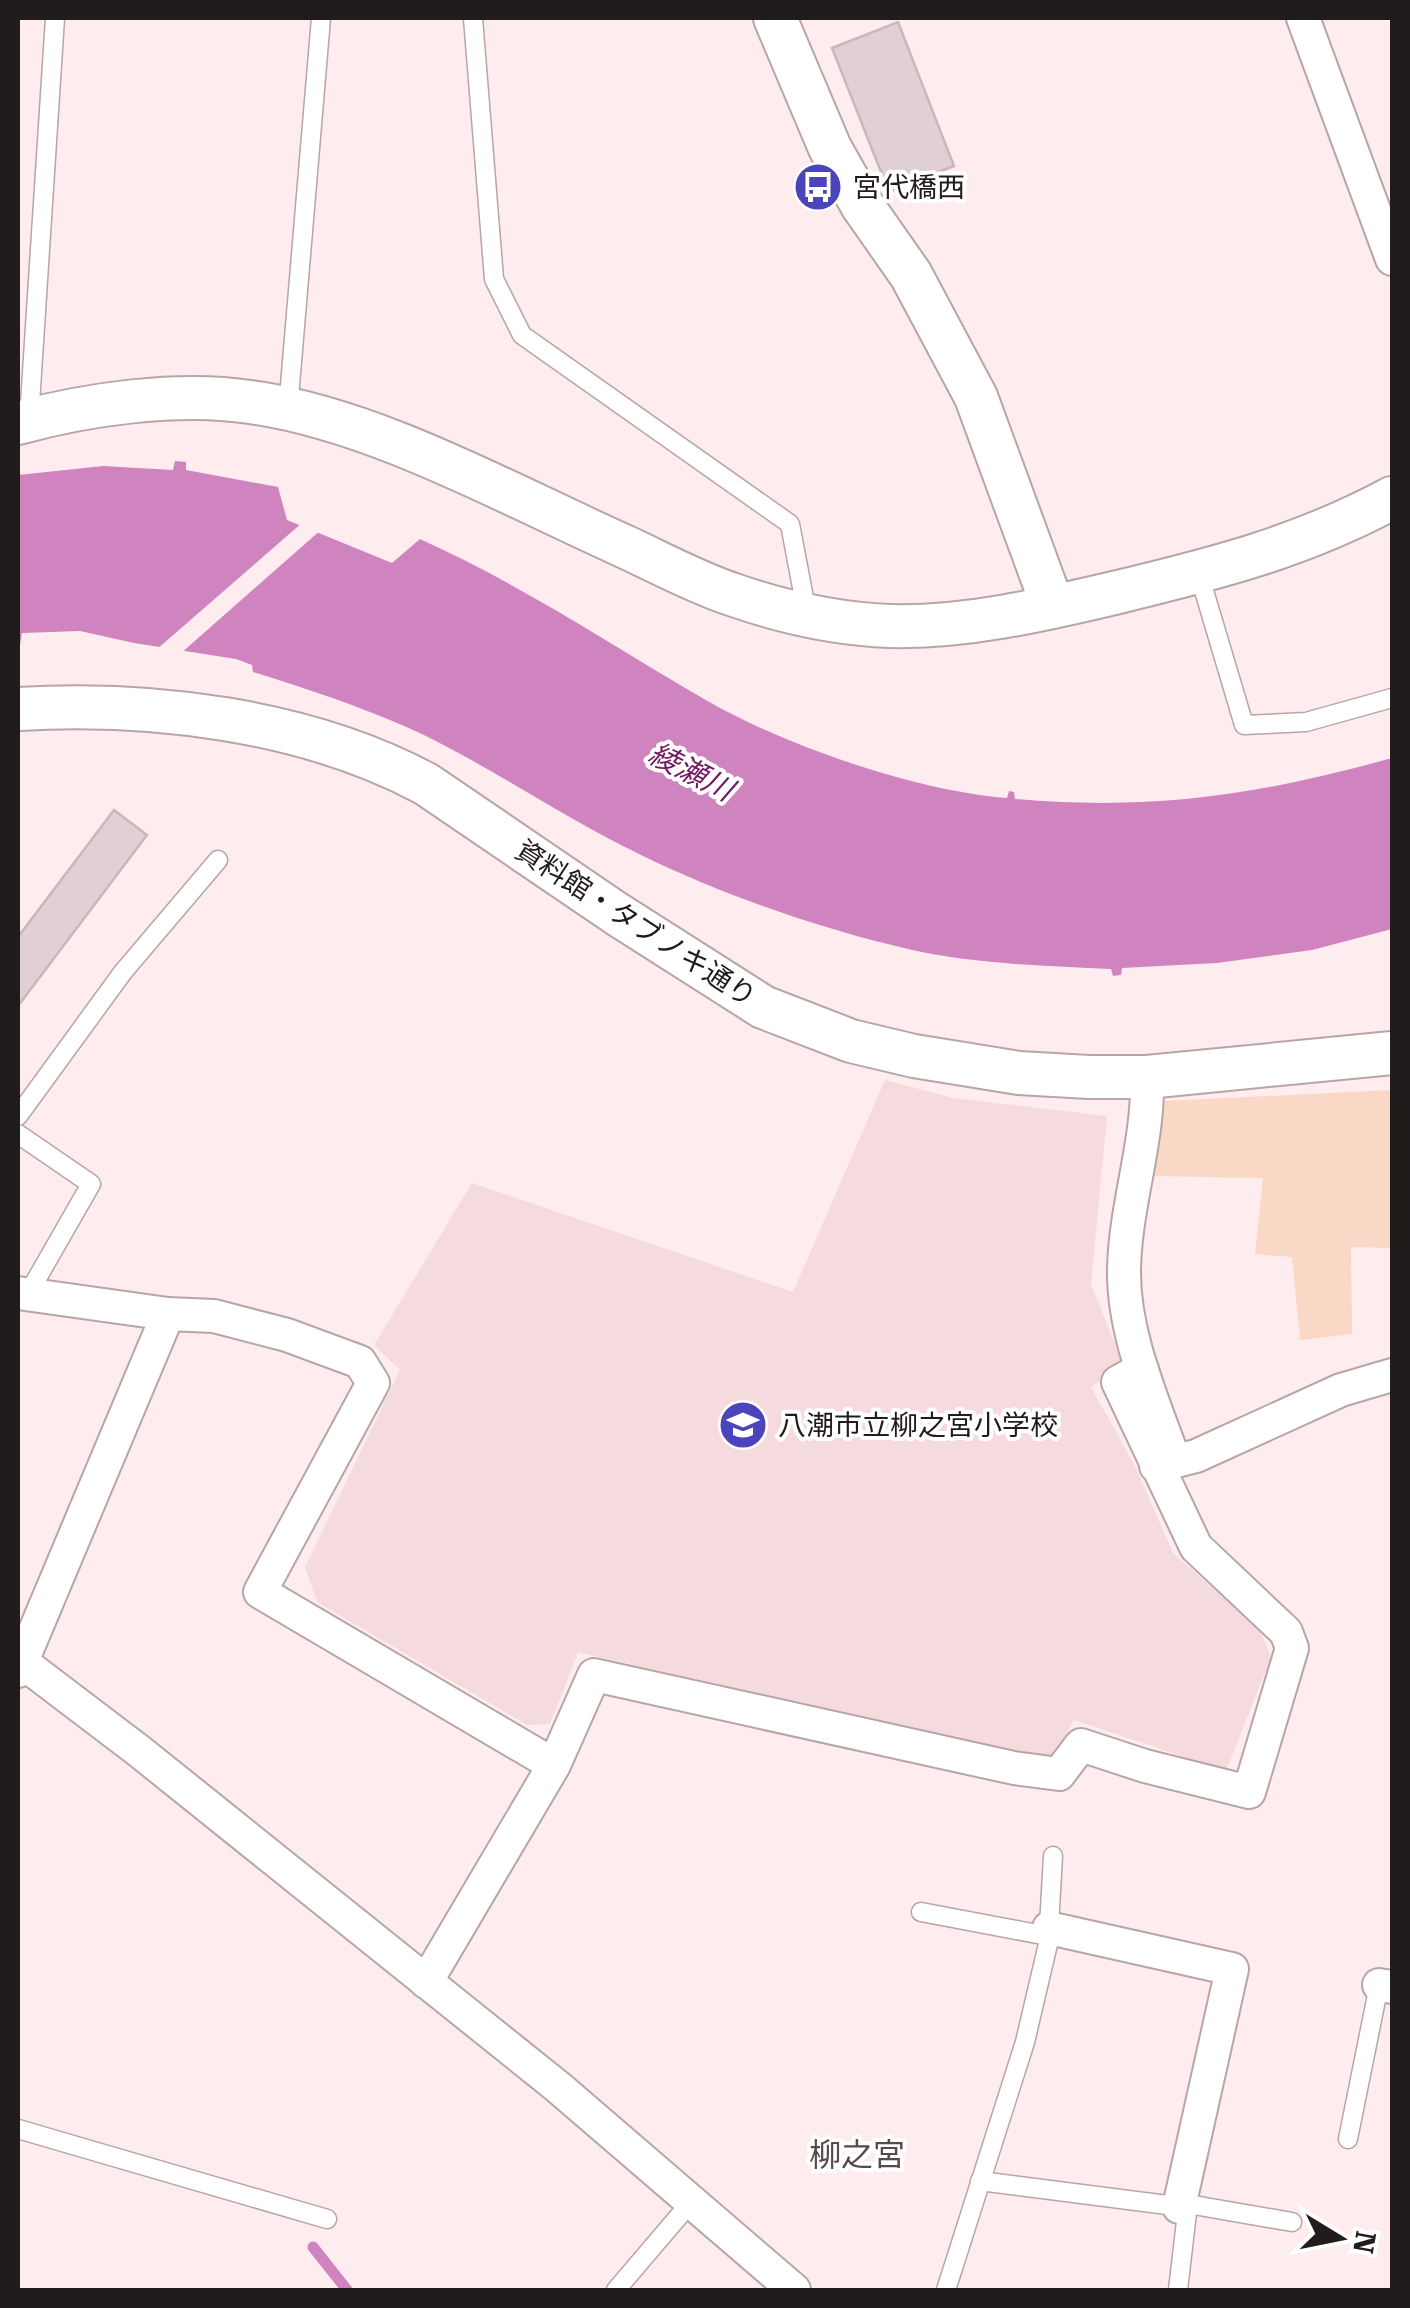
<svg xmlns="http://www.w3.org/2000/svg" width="1410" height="2308" viewBox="0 0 1410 2308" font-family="'Roboto Serif','Noto Sans JP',serif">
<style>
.built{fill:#f5dbdd}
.green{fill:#fad8c6}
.water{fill:#d084bf}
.pier{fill:#ffecee}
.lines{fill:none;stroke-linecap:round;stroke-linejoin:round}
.stream{stroke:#d084bf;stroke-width:11}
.building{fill:#e0d0d6;stroke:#c8b7bd;stroke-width:2.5}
.service-casing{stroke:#b7a5a7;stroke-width:21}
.minor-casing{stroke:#b7a5a7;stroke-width:36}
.tertiary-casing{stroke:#b7a5a7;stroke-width:46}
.service{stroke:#fff;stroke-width:18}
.minor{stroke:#fff;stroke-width:32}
.tertiary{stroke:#fff;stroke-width:42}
.labels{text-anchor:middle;stroke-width:8;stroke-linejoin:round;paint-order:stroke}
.poi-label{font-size:28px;fill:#221b1c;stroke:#fff;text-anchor:start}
.street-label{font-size:28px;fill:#221b1c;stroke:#fff}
.water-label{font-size:30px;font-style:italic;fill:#721964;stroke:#fff}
.quarter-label{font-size:32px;fill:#58494a;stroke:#fff}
</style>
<rect width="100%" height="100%" fill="#ffecee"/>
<path class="built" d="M 885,1080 L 953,1098 L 1107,1116 L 1091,1284 L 1123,1364 L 1091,1387 L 1134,1464 L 1173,1553 L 1260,1630 L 1271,1657 L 1226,1771 L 1074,1720 L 1049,1762 L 578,1652 L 550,1724 L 527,1725 L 317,1602 L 305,1567 L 400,1370 L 374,1345 L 472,1183 L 793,1292 Z"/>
<path class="green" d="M 1392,1090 L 1392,1248 L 1351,1247 L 1352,1334 L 1300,1340 L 1292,1257 L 1255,1254 L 1263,1178 L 1151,1176 L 1164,1101 Z"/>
<path class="water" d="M 175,461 L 186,462 L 186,470 L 278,487 L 287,520 L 392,563 L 420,539 C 520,584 610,644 704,699 C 783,745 916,791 1007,798 L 1009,791 L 1014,792 L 1015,799 C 1155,811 1258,795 1392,758 L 1392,929 L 1312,950 L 1217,963 L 1122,968 L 1121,975 L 1113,976 L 1111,969 C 1044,966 974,964 908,949 C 818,928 726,896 643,856 C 567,820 499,772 424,735 C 368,709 311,690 253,672 L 252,665 L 236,659 L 134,643 L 80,631 L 22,633 L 18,657 L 18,475 L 103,466 L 173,470 Z"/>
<path class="pier" d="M 303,522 L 322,529 L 180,654 L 156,650 Z"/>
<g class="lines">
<path class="stream" d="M 313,2247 L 347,2290"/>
</g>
<path class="building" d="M 898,22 L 954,166 L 889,192 L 832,48 Z
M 114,810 L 147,835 L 18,1006 L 18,937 Z"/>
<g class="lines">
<g class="service-casing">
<path id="service" d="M 473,18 L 494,279 L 522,335 L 790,524 L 807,614
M 288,409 L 321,18
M 29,419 L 55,18
M 1199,574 L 1244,725 L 1306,722 L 1392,698
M 18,1116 L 123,972 L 218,860
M 18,1134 L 91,1184 L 28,1294
M 921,1912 L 1048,1936
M 18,2129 L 327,2219
M 1348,2139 L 1379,1985
M 980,2181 L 1183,2207
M 616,2290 L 691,2202
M 946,2290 L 1025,2042 L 1048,1944 L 1053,1856
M 1178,2290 L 1188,2204 L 1292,2222"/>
</g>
<g class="minor-casing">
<path id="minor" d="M 1303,18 L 1392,259
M 1147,1077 C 1149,1142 1125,1205 1124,1270 C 1123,1333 1152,1398 1173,1457
M 18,1293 L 168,1314 L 214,1316 L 287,1335 L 360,1362 L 373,1383 L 260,1592 L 554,1765
M 1156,1466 L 1196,1456 L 1341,1390 L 1392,1375
M 18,1659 L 139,1751 L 558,2087 L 794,2290
M 18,1671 L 168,1314
M 1049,1928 L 1232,1969 L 1179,2207
M 426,1982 L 554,1765 L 594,1675 L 1014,1768 L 1059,1774 L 1081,1745 L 1145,1766 L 1249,1792 L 1292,1648 L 1286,1632 L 1196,1547 L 1118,1382 L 1142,1369
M 1379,1985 L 1392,1987"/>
</g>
<g class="tertiary-casing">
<path id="tertiary" d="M 775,18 L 830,148 L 862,205 L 911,275 L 976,397 L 1053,607
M 18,423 C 87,404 179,391 250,402 C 373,419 504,492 617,543 C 655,560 694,582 734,595 C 783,612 838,624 890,626 C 965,628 1042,610 1114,593 C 1214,569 1301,547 1392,498
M 18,709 C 152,701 307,720 426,784 L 617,914 L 763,1007 L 851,1041 L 914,1056 L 1019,1073 L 1089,1077 L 1147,1077 L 1392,1053"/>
</g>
<use href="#service" class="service"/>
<use href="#minor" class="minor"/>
<use href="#tertiary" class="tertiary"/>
</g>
<defs>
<g id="bus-disc" transform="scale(2.5)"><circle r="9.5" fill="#4b44ba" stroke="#fff"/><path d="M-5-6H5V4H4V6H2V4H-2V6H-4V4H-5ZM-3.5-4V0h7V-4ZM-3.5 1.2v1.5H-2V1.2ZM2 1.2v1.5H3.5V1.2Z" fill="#fff"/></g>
<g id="school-disc" transform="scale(2.5)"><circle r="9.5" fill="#4b44ba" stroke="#fff"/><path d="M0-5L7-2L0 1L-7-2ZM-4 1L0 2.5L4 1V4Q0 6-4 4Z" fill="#fff"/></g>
</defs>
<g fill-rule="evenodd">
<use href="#bus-disc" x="818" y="187"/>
<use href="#school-disc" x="743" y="1425"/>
</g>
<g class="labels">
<g class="poi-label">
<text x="853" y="197">宮代橋西</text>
<text x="778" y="1435">八潮市立柳之宮小学校</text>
</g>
<g class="street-label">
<text transform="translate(636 923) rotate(33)" y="10">資料館・タブノキ通り</text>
</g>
<g class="water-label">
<text transform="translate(691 772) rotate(27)" y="10">綾瀬川</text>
</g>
<g class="quarter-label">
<text x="857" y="2166">柳之宮</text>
</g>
</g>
<rect width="1410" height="2308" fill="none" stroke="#221b1c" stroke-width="40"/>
<g transform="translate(1340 2238) rotate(100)" stroke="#ffffff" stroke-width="8" paint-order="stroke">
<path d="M0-8L18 38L0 25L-18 38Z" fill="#221b1c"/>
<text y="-15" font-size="28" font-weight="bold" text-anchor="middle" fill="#221b1c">N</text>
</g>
</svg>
